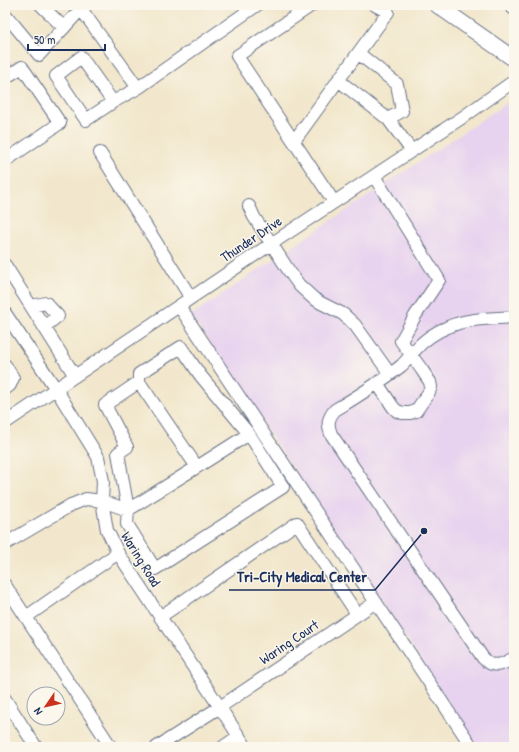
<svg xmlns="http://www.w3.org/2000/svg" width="519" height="752" viewBox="0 0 519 752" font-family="'Patrick Hand',sans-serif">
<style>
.built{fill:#e7d2ef}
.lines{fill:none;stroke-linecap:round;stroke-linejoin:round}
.minor-casing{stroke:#666f84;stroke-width:14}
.major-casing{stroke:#666f84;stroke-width:17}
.highway-casing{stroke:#666f84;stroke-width:19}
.minor{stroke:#fff;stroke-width:12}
.major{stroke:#fff;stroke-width:15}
.highway{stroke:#fff;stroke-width:17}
.labels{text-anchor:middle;stroke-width:3;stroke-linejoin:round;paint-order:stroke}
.street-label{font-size:14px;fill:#1b2f5e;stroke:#fbf7ec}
.leader{fill:none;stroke:#1b2f5e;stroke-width:1.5}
.callout-dot{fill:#1b2f5e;stroke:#fbf7ec;stroke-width:1.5}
.callout-label{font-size:15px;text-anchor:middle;font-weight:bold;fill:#1b2f5e;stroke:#fbf7ec;stroke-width:3;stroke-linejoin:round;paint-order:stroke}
</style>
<rect width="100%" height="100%" fill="#fbf7ec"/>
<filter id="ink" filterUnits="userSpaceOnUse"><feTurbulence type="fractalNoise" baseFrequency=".025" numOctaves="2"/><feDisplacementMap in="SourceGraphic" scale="8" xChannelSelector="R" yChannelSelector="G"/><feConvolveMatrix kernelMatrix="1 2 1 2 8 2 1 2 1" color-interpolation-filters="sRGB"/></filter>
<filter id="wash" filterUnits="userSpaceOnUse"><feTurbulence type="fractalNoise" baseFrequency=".012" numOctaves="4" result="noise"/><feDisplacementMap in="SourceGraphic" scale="16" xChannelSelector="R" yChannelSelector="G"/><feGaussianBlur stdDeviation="0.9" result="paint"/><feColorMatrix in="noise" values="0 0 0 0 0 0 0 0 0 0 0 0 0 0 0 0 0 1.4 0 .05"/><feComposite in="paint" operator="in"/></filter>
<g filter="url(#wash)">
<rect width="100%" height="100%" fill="#f2e7cc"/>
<path class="built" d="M 514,98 L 514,747 L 478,747 L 191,315 Z"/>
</g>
<g filter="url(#ink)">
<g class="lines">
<g class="minor-casing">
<path id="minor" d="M 41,5 L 64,28
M 86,5 L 81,9 L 138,88
M 312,5 L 237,56 L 334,202
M 5,14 L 39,55 L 81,9
M 358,53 L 397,84 L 402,111 L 388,119
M 5,78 L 22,67 L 60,123 L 5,161
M 338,80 L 388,119 L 412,151
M 113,102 L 81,57 L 56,76 L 86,120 L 113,102 L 138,88 L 257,5
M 294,141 L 388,12 L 375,5
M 100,153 L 191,298
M 374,176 L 439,280 L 415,316 L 401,341 L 422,370 L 430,382 L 431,387 L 429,392 L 416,411 L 410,413 L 403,413 L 397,411 L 393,407 L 377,383
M 249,206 L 254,217 L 289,271 L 299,285 L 313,298 L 321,303 L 343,314 L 355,325 L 390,374
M 5,265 L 75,376
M 31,306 L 46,303 L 58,316 L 44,327
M 179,306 L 472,747
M 5,313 L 56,389 L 98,457 L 103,481 L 102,501 L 107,530 L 118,553 L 246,747
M 514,317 C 493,319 467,318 448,327 C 435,332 424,340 415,350 C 410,355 407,361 401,366 C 381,382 358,396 335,410 C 328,418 327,424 331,434 L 483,658 C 494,669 502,665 514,658
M 5,365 L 13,378 L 10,385 L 5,389
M 5,423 L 271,244 L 466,115 L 514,81
M 197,467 L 249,434
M 5,544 L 71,505 L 86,499 L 102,501 L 128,510 L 127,524 L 155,569 L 283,487 L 249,434 L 200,375 L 181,347 L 139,374 L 139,382 L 197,467 L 128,510 L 118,453 L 127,447 L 105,405 L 139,382
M 5,585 L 111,747
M 26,617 L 118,553
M 160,617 L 297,523 L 357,614
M 5,699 L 36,747
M 157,747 L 220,707 L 376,602
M 223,747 L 239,736"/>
</g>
<g class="major-casing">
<path id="major" d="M 437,5 L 514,59"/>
</g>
<g class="highway-casing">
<path id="highway" d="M 513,5 L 514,6"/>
</g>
<use href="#minor" class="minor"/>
<use href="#major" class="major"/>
<use href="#highway" class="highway"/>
</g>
</g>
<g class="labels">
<g class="street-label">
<text transform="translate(251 239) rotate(-34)" y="5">Thunder Drive</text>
<text transform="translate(141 559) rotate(58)" y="5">Waring Road</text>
<text transform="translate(289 642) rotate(-34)" y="5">Waring Court</text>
</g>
</g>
<path class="leader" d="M424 531L375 590H229"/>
<circle class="callout-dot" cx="424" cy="531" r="4"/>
<g class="callout-label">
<text x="302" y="582">Tri-City Medical Center</text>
</g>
<rect width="519" height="752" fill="none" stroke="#fbf7ec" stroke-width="20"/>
<g transform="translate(46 706) rotate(236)"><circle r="19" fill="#fbf7ec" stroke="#a1a7b3"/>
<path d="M0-3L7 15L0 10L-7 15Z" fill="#c8321e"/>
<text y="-6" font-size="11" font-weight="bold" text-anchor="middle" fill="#1b2f5e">N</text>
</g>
<path d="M28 44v6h77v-6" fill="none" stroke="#1b2f5e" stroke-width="2"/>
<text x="34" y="44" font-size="12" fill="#1b2f5e" stroke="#fbf7ec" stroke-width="3" paint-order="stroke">50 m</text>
</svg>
